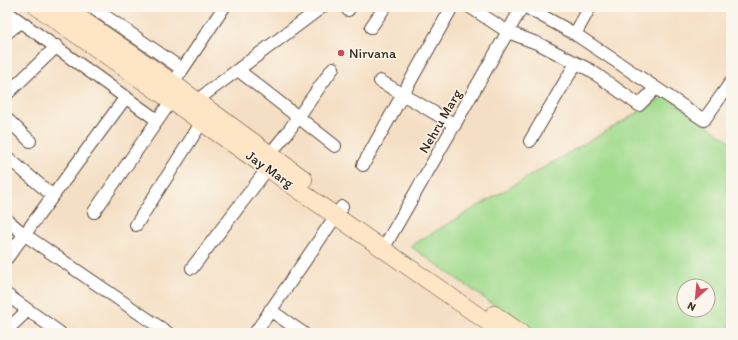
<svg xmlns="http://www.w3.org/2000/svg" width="738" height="340" viewBox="0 0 738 340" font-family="Itim,sans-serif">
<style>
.green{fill:#a2dc8f;stroke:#6e8356;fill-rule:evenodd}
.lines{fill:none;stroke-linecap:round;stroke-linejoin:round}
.street-casing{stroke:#574537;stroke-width:14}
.secondary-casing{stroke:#574537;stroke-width:18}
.street{stroke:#fff;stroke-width:12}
.secondary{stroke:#fde5c5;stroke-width:17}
.poi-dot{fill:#d1495b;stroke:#fbf7ec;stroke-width:1.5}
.labels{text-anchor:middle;stroke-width:3;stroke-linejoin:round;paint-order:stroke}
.poi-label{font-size:14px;fill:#3b2a1e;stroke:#fbf7ec;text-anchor:start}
.street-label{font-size:14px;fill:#3b2a1e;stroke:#fbf7ec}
</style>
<rect width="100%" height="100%" fill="#fbf7ec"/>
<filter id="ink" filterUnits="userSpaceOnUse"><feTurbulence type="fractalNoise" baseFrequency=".025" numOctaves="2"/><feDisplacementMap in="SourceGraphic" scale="8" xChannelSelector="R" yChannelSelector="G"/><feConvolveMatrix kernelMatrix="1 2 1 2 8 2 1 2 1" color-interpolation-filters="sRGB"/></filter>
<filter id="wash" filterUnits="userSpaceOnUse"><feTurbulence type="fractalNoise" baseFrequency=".012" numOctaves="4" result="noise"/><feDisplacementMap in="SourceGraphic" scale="16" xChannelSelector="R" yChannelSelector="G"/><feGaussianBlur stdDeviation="0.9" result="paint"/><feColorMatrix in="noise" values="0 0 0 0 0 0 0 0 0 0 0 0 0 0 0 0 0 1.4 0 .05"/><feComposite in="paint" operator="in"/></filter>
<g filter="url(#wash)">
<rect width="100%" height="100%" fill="#f5dfc4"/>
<path class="green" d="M 666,96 L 731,142 L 731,333 L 534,333 L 410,246 ZM 684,286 L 708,286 L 708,310 L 684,310 Z"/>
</g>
<g filter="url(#ink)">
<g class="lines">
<g class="street-casing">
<path id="street" d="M 92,7 L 182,69
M 470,7 L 508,32 L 539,44 L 590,70 L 639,105 L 656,88
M 526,7 L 575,34 L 704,120 L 731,82
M 348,10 L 350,7
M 7,12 L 157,120
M 371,27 L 385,7
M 7,33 L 20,22
M 575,34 L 590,7
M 238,70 L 335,146
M 178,76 L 224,7
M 380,81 L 455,125
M 7,94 L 57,46
M 198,103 L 204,95 L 322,7
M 7,119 L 30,141
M 530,141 L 576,63
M 270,154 L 287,133 L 333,68
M 7,157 L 53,196
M 363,165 L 452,7
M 94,212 L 171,101
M 7,220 L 25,235 L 168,333
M 136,225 L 202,122
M 383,249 L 522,7
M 7,258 L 126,97
M 192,268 L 268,168
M 7,295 L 60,333
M 270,310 L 303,333
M 7,330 L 28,310
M 255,333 L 342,207"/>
</g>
<g class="secondary-casing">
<path id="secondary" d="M 37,7 L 503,333
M 64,7 L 162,75 L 304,179
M 494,314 L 521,333"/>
</g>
<use href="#street" class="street"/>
<use href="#secondary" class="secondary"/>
</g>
</g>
<circle class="poi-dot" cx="341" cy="53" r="4"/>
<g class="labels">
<g class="poi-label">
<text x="349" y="58">Nirvana</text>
</g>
<g class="street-label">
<text transform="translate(440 121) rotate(-60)" y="5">Nehru Marg</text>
<text transform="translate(270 169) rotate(35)" y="5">Jay Marg</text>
</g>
</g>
<rect width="738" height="340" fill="none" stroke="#fbf7ec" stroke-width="24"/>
<g transform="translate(696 298) rotate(207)"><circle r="19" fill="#fbf7ec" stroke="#aea59a"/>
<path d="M0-3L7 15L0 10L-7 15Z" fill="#d1495b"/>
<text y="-6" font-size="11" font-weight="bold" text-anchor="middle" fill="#3b2a1e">N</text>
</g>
</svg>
